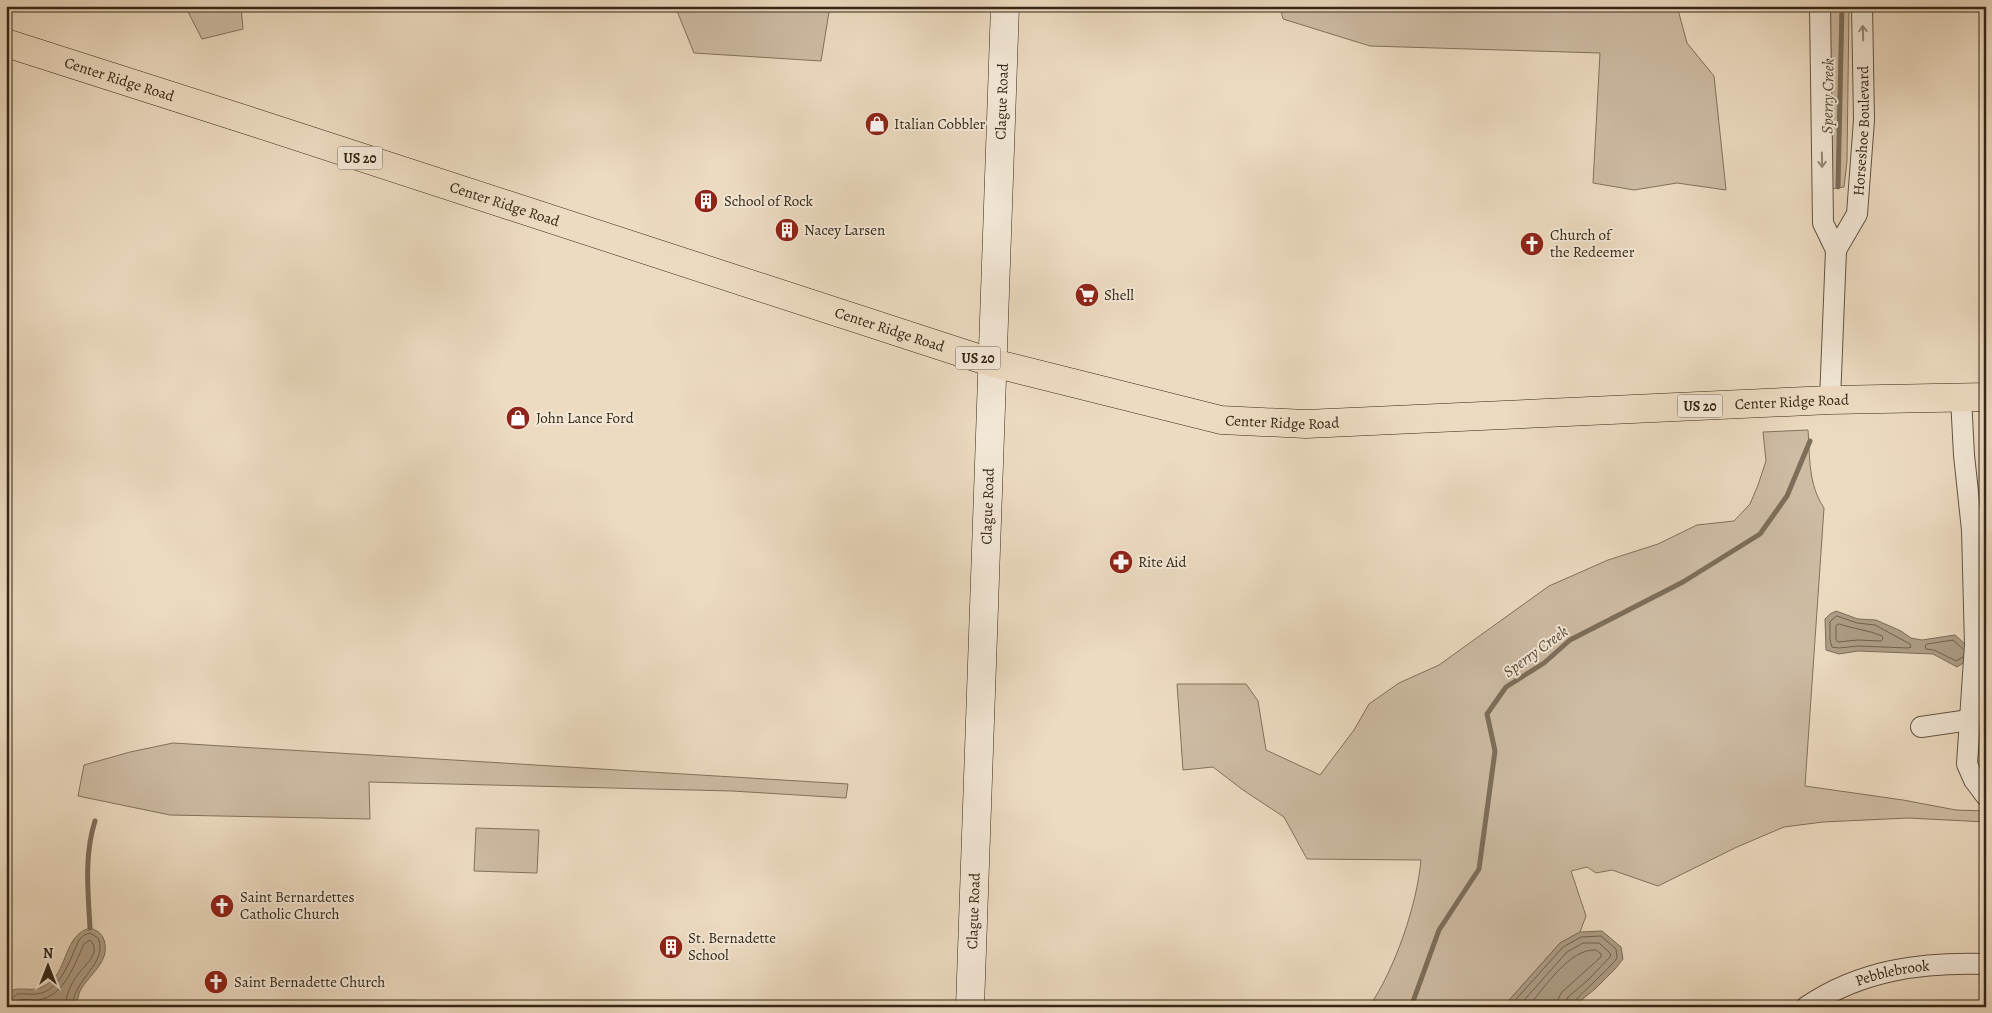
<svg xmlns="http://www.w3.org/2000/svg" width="1992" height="1013" viewBox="0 0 1992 1013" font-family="Alegreya,serif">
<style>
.green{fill:#cebca4;stroke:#81725d}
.water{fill:#ae9e87;stroke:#7d6e5a}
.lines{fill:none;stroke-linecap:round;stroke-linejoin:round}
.shore{stroke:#71624e;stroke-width:1}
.stream{stroke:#7d6e5a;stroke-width:5}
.street-casing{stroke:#625441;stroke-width:22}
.secondary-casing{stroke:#342716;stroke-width:29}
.primary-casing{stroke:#342716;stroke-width:29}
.street{stroke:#f3e8d7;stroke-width:20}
.secondary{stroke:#f3e8d7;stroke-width:28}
.primary{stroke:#eddbc1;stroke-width:28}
.oneway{stroke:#948876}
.labels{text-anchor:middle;stroke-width:4;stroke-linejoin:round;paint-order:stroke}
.shield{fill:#f3e8d7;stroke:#6d6150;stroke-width:1}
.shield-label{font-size:14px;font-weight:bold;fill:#342716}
.street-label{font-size:15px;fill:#342716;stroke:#f3e8d7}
.poi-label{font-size:15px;fill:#342716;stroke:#f3e8d7;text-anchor:start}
.water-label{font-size:16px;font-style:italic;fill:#594b38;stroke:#f3e8d7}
</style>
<rect width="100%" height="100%" fill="#eddbc1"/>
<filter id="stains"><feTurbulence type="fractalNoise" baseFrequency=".004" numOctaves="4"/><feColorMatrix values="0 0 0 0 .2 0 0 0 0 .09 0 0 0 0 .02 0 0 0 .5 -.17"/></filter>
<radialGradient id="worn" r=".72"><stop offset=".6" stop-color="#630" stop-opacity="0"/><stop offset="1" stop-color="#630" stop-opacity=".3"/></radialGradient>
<path class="green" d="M 185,6 L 241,6 L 243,29 L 202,39 Z
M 675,6 L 830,6 L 821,61 L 694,53 Z
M 1280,6 L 1677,6 L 1687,43 L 1714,76 L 1726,190 L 1677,183 L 1634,190 L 1593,183 L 1600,53 L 1370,46 L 1283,19 Z
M 1826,6 L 1849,6 L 1847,161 L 1844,187 L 1831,189 Z
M 1808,430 C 1810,457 1808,484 1824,508 L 1805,786 L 1903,800 L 1956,810 L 1986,811 L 1986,822 L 1908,818 L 1823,822 L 1784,827 L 1737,847 L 1658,886 L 1612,870 L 1596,873 L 1587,867 L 1571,871 L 1586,916 L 1580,932 L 1560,943 L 1503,1007 L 1369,1007 C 1395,969 1417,905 1421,860 L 1307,859 L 1284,817 L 1243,790 L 1213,767 L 1183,770 L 1177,684 L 1246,684 L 1258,701 L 1266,750 L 1320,775 L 1354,730 L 1369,704 L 1399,683 L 1439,665 L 1549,586 L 1608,560 L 1658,544 L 1697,525 L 1734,521 L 1750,504 L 1758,485 L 1766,461 L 1763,432 Z
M 173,743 L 848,784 L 846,798 L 732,791 L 369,782 L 370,819 L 170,815 L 78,796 L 84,765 L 130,752 Z
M 476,828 L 539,830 L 537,873 L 474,871 Z"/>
<path class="water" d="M 1836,611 L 1858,619 L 1876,620 L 1901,631 L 1911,638 L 1922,640 L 1955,635 L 1965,644 L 1986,646 L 1986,664 L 1965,662 L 1957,667 L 1933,654 L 1858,651 L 1839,654 L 1826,650 L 1825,619 L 1830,614 Z
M 90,928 C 96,930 102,933 104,940 C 111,962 89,974 80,991 C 78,996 77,1002 77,1007 L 8,1007 C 2,982 23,991 36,989 C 41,988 46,985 50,982 C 68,968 64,935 90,928 Z
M 1602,931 L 1621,947 L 1623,959 L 1615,969 L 1595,989 L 1573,1007 L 1503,1007 L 1560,943 L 1580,932 Z"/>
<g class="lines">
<path class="shore" d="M 1837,616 L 1857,623 L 1875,625 L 1910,644 L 1911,647 L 1908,648 L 1858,646 L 1839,648 L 1832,647 L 1830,640 L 1830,622 Z
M 1839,624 C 1853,629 1869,630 1882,636 L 1883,639 L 1881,641 L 1858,640 L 1838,642 L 1836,640 L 1836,626 Z
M 1963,657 L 1956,661 L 1934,650 L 1926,649 L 1925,646 L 1927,644 L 1953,640 L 1963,649
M 6,1000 L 11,1000 L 17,994 C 23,993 30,995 37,994 C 61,991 70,959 79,940 L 84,935 L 90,933 L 98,938 C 109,963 73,979 72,1007
M 6,1007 C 13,1006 14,1002 20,1000 C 25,998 33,1001 39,1000 C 65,995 74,965 84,944 L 90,940 C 103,953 83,966 76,977 C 70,986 66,996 65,1007
M 1509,1007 L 1563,947 L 1581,937 L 1601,936 L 1616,949 L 1617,958 C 1610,969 1572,1000 1571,1007
M 1518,1007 L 1567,952 L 1583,943 L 1599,943 L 1610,953 L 1611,956 L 1588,980 L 1568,997 L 1564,1007
M 1528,1007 C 1544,988 1570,948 1596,950 L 1601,954 L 1601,957 L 1562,992 L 1558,999 L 1557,1007"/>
<path class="stream" d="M 1838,187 L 1842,6
M 90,928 C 88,892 84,855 95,821
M 1411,1007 L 1439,930 L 1479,869 L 1495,751 L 1487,714 L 1506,687 L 1544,663 L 1570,640 L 1683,582 L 1760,534 L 1787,496 L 1810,441"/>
<g class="street-casing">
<g id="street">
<path d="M 1820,6 L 1823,223 L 1836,250 L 1830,400"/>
<path id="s1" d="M 1836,250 L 1857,214 L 1864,120 L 1862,6"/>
<path d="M 1961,398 L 1964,455 L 1972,530 L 1975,645 L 1967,764 L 1974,780 L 1986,796"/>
<path d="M 1921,727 L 1969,720"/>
<path id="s2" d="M 1806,1007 C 1861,970 1921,962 1986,964"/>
</g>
</g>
<g class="secondary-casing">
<g id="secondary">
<path id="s3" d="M 970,1007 L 1005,6"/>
</g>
</g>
<g class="primary-casing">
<g id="primary">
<path id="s4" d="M 6,43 L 256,123 L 993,363 L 1221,420 L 1306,424 L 1830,400 L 1986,397"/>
</g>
</g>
<use href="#street" class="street"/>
<use href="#secondary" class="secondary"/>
<use href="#primary" class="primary"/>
</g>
<defs><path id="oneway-shaft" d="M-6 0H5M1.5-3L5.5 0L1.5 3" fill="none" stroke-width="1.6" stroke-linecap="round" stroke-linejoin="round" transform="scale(1.25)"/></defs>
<g class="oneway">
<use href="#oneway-shaft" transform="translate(1863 33) rotate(-92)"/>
<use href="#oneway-shaft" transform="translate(1822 160) rotate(89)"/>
</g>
<defs>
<g id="shop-disc" transform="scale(1.25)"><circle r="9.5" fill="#8f2418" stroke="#f3e8d7"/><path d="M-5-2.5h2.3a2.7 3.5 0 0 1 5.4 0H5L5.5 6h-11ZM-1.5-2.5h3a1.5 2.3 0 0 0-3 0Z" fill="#fff"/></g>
<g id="building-disc" transform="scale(1.25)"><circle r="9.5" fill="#8f2418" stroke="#f3e8d7"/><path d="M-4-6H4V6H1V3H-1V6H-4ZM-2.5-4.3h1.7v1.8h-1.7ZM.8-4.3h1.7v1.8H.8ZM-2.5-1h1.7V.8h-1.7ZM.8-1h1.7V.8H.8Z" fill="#fff"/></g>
<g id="church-disc" transform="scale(1.25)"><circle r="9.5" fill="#8f2418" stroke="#f3e8d7"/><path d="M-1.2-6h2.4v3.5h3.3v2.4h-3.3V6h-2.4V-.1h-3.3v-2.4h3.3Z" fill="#fff"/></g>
<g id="supermarket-disc" transform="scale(1.25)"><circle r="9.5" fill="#8f2418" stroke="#f3e8d7"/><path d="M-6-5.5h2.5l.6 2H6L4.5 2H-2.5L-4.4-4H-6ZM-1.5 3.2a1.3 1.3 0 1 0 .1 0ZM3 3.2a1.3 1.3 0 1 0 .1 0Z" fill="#fff"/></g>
<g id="pharmacy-disc" transform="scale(1.25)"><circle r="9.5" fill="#8f2418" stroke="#f3e8d7"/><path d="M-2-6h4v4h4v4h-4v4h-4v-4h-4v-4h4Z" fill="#fff"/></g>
</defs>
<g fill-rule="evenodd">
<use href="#shop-disc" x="877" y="124"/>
<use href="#building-disc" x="706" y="201"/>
<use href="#building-disc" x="787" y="230"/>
<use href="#church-disc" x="1532" y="244"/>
<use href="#supermarket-disc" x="1087" y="295"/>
<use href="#shop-disc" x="518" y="418"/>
<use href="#pharmacy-disc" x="1121" y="562"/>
<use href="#church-disc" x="222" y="906"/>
<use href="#building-disc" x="671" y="947"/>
<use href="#church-disc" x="216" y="982"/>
</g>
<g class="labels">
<g class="shield">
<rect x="337.5" y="146.5" width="45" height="23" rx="4"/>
<rect x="955.5" y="346.5" width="45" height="23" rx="4"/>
<rect x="1677.5" y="394.5" width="45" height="23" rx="4"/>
</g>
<g class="shield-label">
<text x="360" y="163">US 20</text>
<text x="978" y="363">US 20</text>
<text x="1700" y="411">US 20</text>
</g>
<g class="street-label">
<text dy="5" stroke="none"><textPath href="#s4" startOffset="119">Center Ridge Road</textPath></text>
<text dy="5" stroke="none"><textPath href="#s3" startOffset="906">Clague Road</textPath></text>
<text dy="5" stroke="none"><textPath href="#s1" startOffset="125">Horseshoe Boulevard</textPath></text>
<text dy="5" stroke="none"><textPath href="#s4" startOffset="524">Center Ridge Road</textPath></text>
<text dy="5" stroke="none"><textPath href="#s4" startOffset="929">Center Ridge Road</textPath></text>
<text dy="5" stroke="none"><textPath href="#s4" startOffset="1844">Center Ridge Road</textPath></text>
<text dy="5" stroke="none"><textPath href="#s4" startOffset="1334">Center Ridge Road</textPath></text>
<text dy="5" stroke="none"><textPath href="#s3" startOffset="501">Clague Road</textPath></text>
<text dy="5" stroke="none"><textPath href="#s3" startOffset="96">Clague Road</textPath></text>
<text dy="5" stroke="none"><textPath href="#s2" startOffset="94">Pebblebrook</textPath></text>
</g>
<g class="poi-label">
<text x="894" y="129">Italian Cobbler</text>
<text x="724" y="206">School of Rock</text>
<text x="804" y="235">Nacey Larsen</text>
<text x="1550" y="240">Church of<tspan x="1550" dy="17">the Redeemer</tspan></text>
<text x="1104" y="300">Shell</text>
<text x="536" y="423">John Lance Ford</text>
<text x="1138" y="567">Rite Aid</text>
<text x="240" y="902">Saint Bernardettes<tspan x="240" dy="17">Catholic Church</tspan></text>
<text x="688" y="943">St. Bernadette<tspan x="688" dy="17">School</tspan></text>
<text x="234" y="987">Saint Bernadette Church</text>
</g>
<g class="water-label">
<text transform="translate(1827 96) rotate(-89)" y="6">Sperry Creek</text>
<text transform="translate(1535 651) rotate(-36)" y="6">Sperry Creek</text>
</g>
</g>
<rect width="1992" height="1013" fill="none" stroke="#eddbc1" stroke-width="25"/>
<rect x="8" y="8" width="1977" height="998" fill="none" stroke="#342716" stroke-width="2.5"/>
<rect x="12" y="12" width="1967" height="988" fill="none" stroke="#342716"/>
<g transform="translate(48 966)" stroke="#f3e8d7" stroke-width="4" paint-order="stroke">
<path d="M0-4L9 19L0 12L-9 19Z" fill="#342716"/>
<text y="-8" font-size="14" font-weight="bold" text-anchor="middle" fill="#342716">N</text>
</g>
<rect width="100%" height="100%" filter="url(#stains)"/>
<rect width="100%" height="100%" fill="url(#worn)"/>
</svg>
